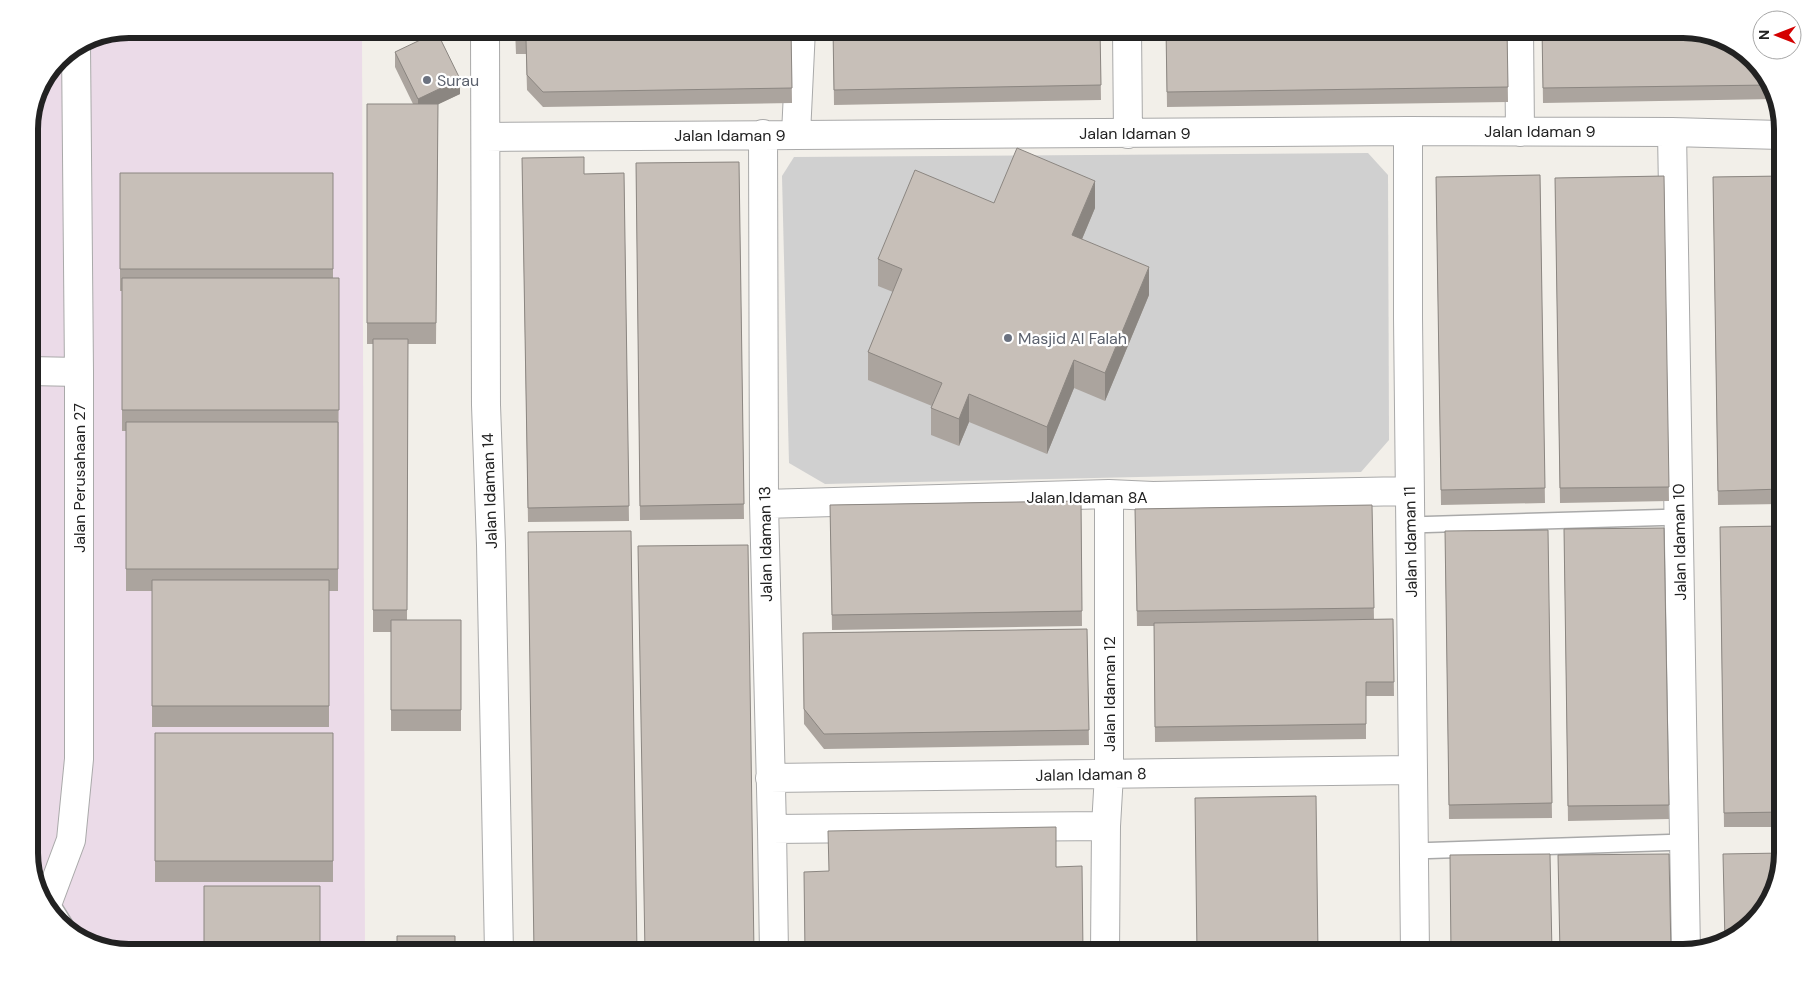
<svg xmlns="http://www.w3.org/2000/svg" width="1812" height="982" viewBox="0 0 1812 982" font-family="'DM Sans',sans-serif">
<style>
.industrial{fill:#ebdbe8}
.religious{fill:#d0d0d0}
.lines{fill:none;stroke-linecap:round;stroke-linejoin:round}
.lane-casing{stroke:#a9a9a9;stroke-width:18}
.street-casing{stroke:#a9a9a9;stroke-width:30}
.lane{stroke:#fff;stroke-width:15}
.street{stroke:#fff;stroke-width:28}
.wall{fill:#aba49e}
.shaded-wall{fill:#8b8681}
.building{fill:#c7bfb8;stroke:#8b8681}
.worship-dot{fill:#6b7280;stroke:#fff;stroke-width:2}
.labels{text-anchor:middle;stroke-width:4.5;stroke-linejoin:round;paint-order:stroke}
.worship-label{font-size:16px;fill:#5b616d;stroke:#fff;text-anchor:start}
.street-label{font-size:16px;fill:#222;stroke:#fff}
.rim{fill:none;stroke:#222;stroke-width:6}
</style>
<rect width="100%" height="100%" fill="#f2efe9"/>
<path class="industrial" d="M 128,29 L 362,29 L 365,953 L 128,953 L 84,943 L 46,909 L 29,861 L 29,122 L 36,90 L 58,58 L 90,36 Z"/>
<path class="religious" d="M 1368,153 L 1388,175 L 1389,440 L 1361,472 L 825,484 L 789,463 L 782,176 L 794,157 Z"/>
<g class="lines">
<g class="lane-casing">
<path id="lane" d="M 1410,525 L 1679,517
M 1414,851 L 1684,842
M 49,899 L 67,928"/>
</g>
<g class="street-casing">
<path id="street" d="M 485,29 L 486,405 L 491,545 L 499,953
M 1127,29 L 1128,134
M 1519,29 L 1520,132
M 1408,131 L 1408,318 L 1415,953
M 1672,132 L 1686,953
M 763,134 L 764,504 L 772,829 L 774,953
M 796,134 L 801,29
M 486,137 L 1408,131 L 1672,132 L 1783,135
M 29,371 L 79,372
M 764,504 L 1109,494 L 1153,496 L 1409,491
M 770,778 L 1412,770
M 772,829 L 1106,826
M 42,899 L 49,899 L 71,840 L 79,759 L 79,372 L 76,46
M 1105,953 L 1106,826 L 1109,774 L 1109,494"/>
</g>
<use href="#lane" class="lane"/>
<use href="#street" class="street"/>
</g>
<path class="wall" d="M 515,29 L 791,29 L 792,103 L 543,107 L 527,90 L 526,54 L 516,54 Z
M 833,29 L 1100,29 L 1101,100 L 834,105 Z
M 1166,29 L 1507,29 L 1508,102 L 1167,107 Z
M 1542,29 L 1767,73 L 1775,99 L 1543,103 Z
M 395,52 L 460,94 L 438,104 L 436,344 L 408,344 L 407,620 L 461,620 L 461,731 L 391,731 L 391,632 L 373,632 L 373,344 L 367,344 L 367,104 L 413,104 L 395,67 Z
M 522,158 L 584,174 L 624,173 L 629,521 L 528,522 Z
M 739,162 L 744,519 L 640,520 L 636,163 Z
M 120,173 L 333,173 L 333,278 L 339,278 L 338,591 L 329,591 L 329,727 L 152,727 L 152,591 L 126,591 L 126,431 L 122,431 L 122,291 L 120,291 Z
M 1540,175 L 1545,503 L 1441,505 L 1436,177 Z
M 1664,176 L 1669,501 L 1560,503 L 1555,178 Z
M 1783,176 L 1783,504 L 1718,505 L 1713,177 Z
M 994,203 L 1095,208 L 1082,239 L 1149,295 L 1105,401 L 1074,388 L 1047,454 L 969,422 L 959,446 L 931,435 L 931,408 L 932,406 L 868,380 L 868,352 L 893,292 L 878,286 L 878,259 Z
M 1081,501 L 1082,626 L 832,630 L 830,505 Z
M 1372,505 L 1374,619 L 1393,619 L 1394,696 L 1366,696 L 1366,739 L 1155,742 L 1154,626 L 1137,626 L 1135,509 Z
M 1783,526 L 1783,827 L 1724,827 L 1720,527 Z
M 1664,528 L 1669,819 L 1568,821 L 1564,529 Z
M 1548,530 L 1552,818 L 1449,819 L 1445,531 Z
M 1087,629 L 1089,745 L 824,749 L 804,724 L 803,633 Z
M 155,733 L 333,733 L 333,882 L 155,882 Z"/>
<path class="shaded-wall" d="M 460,79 L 460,94 L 418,114 L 418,99 Z
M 1095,181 L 1095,208 L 1072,263 L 1072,235 Z
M 1149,267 L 1149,295 L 1105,401 L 1105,373 Z
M 1074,360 L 1074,388 L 1047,454 L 1047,427 Z
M 969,394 L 969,422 L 959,446 L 959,419 Z"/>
<path class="building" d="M 515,29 L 791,29 L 792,88 L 543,92 L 527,75 L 526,40 L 516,40 Z
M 833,29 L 1100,29 L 1101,85 L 834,90 Z
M 1166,29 L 1507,29 L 1508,87 L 1167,92 Z
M 1542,29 L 1684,29 L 1728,39 L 1767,73 L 1770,85 L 1543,88 Z
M 437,32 L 460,79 L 418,99 L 395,52 Z
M 367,104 L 438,104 L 436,323 L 367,323 Z
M 1017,148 L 1095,181 L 1072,235 L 1149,267 L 1105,373 L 1074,360 L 1047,427 L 969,394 L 959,419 L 931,408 L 942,383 L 868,352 L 902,269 L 878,259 L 915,170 L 994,203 Z
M 584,157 L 584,174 L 624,173 L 629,506 L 528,508 L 522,158 Z
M 739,162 L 744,504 L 640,506 L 636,163 Z
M 120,173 L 333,173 L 333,269 L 120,269 Z
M 1540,175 L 1545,488 L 1441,490 L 1436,177 Z
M 1664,176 L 1669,487 L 1560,488 L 1555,178 Z
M 1783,176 L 1783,489 L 1718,491 L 1713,177 Z
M 122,278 L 339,278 L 339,410 L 122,410 Z
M 373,339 L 408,339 L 407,610 L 373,610 Z
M 126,422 L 338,422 L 338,569 L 126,569 Z
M 1081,501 L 1082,611 L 832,615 L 830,505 Z
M 1372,505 L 1374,608 L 1137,611 L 1135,509 Z
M 1783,526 L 1783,812 L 1724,813 L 1720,527 Z
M 1664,528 L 1669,805 L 1568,806 L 1564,529 Z
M 1548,530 L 1552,803 L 1449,805 L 1445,531 Z
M 631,531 L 637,953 L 534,953 L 528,532 Z
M 748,545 L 754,953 L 645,953 L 638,546 Z
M 152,580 L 329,580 L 329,706 L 152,706 Z
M 1393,619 L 1394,682 L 1366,682 L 1366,724 L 1155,727 L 1154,623 Z
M 391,620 L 461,620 L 461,710 L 391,710 Z
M 1087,629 L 1089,730 L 824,734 L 804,709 L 803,633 Z
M 155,733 L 333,733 L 333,861 L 155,861 Z
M 1316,796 L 1318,953 L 1197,953 L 1195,798 Z
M 1056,827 L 1056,867 L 1082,866 L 1083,953 L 805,953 L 804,872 L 829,871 L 828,831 Z
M 1783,853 L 1773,898 L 1734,940 L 1725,942 L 1723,854 Z
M 1550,854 L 1552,953 L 1451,953 L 1450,855 Z
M 1669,854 L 1671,953 L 1560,953 L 1558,855 Z
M 204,886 L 320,886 L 320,953 L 204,953 Z
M 397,936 L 455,936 L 455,953 L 397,953 Z"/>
<g class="worship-dot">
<circle cx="427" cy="80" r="5"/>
<circle cx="1008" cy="338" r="5"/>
</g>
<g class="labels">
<g class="worship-label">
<text x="437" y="86">Surau</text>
<text x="1018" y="344">Masjid Al Falah</text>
</g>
<g class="street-label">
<text x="1540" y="137">Jalan Idaman 9</text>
<text x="1135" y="139">Jalan Idaman 9</text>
<text x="730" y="141">Jalan Idaman 9</text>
<text transform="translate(79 478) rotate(-90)" y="6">Jalan Perusahaan 27</text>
<text transform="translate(489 491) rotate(-92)" y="6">Jalan Idaman 14</text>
<text x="1087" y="503">Jalan Idaman 8A</text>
<text transform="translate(1410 542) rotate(-91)" y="6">Jalan Idaman 11</text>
<text transform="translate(1679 542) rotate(-91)" y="6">Jalan Idaman 10</text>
<text transform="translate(765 544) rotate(-91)" y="6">Jalan Idaman 13</text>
<text transform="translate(1109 694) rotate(-90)" y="6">Jalan Idaman 12</text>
<text transform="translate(1091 774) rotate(-1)" y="6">Jalan Idaman 8</text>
</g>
</g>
<path d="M0 0H1812V982H0ZM129 38H1683A91 91 0 0 1 1774 129V853A91 91 0 0 1 1683 944H129A91 91 0 0 1 38 853V129A91 91 0 0 1 129 38Z" fill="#fff" fill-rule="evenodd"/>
<path class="rim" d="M129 38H1683A91 91 0 0 1 1774 129V853A91 91 0 0 1 1683 944H129A91 91 0 0 1 38 853V129A91 91 0 0 1 129 38Z"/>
<g transform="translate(1777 35) rotate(270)"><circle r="24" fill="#ffffff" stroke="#a7a7a7"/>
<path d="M0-4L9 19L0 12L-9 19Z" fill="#d40000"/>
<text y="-8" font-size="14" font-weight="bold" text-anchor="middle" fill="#222222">N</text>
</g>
</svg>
